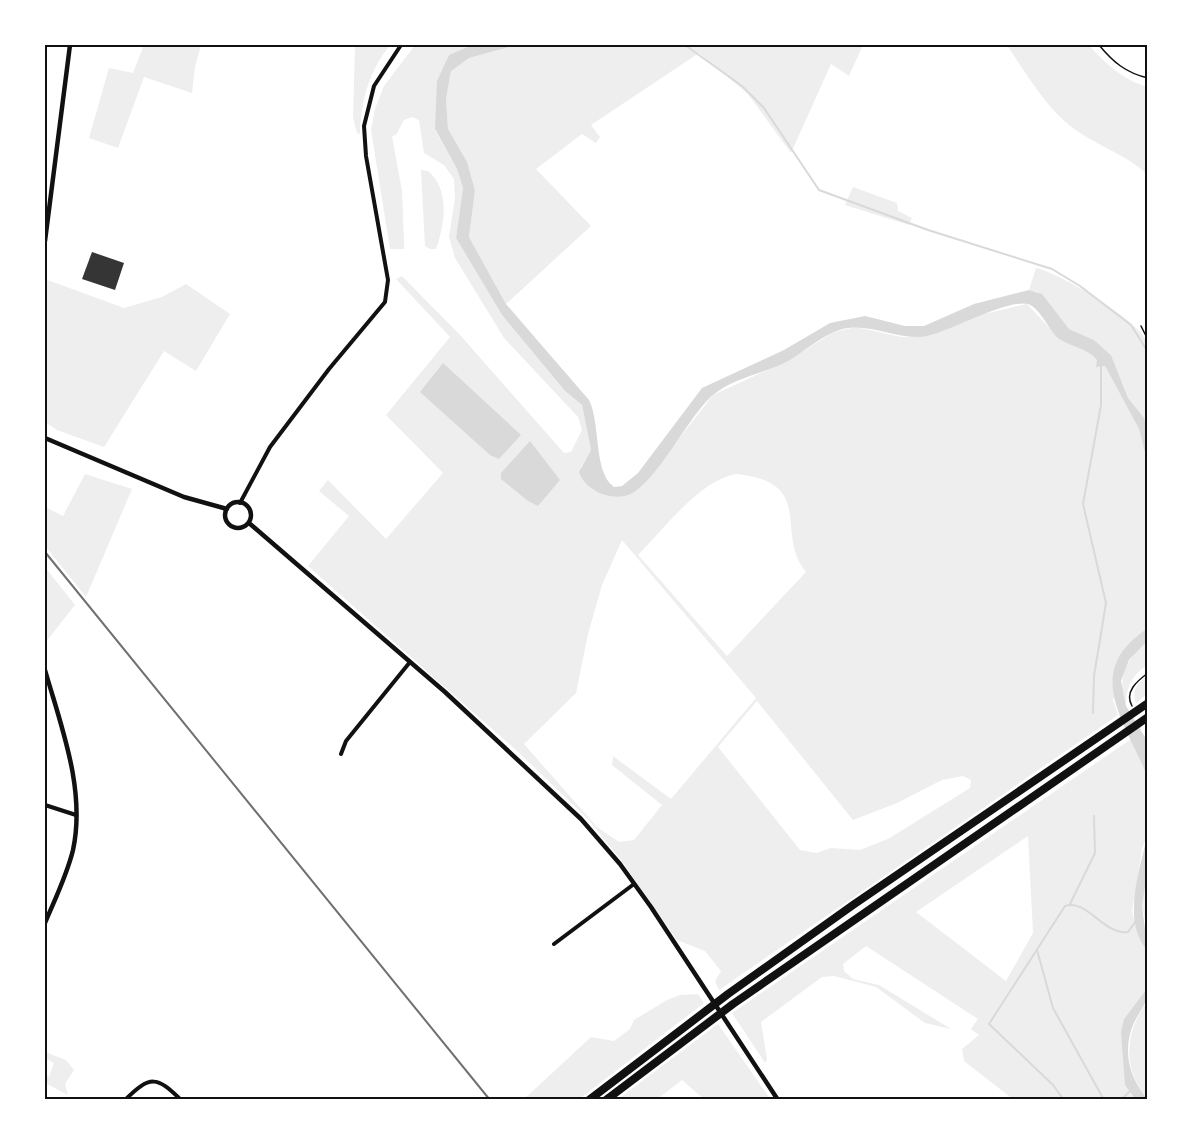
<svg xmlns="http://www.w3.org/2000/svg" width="1193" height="1145" viewBox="0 0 1193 1145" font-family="'Alegreya Sans',sans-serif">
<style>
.green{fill:#eee;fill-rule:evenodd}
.water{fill:#d9d9d9}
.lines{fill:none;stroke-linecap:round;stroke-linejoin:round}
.stream{stroke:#d9d9d9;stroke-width:2}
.building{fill:#353535}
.path{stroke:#111;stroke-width:1.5}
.minor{stroke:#111;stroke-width:4}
.tertiary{stroke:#111;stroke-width:4.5}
.motorway{stroke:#111;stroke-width:8}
.rail{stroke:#707070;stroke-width:2}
.neatline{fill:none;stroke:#111;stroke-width:2}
</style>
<rect width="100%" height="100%" fill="#fff"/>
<path class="green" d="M 144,45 L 201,45 L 195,67 L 192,93 L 144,77 L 118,148 L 89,138 L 109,68 L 133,73 Z
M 355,45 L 390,45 C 369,71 361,101 360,134 L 357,133 L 353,117 Z
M 415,45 L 472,45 L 448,56 L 435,130 L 457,169 L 463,188 L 456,238 L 502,315 L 565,391 L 582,405 L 591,450 L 581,467 L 593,490 L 617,496 L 629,494 L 648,478 L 713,395 L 787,361 L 834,332 L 856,327 L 901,337 L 929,336 L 984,314 L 1027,304 L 1060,339 L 1092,354 L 1105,366 L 1139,429 L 1148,465 L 1148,628 L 1135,637 L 1113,700 L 1118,715 L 719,990 L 715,981 L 721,971 L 705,951 L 677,940 L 621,860 L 588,819 L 516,750 L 308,566 L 349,516 L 319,491 L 328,480 L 386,539 L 443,473 L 386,415 L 450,337 L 396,279 L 402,276 L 461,336 L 564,453 L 571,452 L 582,430 L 578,417 L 504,338 L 455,258 L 449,237 L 455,198 L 454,179 L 444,165 L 424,153 L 419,120 L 412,117 L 404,120 L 396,135 L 392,136 L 402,191 L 404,242 L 404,249 L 390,249 L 371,130 L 375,109 L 384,86 ZM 736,474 C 817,482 774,533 806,572 L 727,656 L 638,555 C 664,529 700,480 736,474 ZM 622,540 L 756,698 L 671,799 L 613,756 L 612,765 L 662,805 L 634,840 L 619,842 L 597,827 L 524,744 L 576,693 L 588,634 L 602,585 ZM 757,701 L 853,820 L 897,803 L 942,780 L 963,776 L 971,780 L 970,788 L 888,839 L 860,850 L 831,848 L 816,853 L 800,850 L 718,747 Z
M 516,45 L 863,45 L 849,76 L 831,64 L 791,153 L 748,94 L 699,53 L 591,125 L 600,137 L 596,143 L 582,134 L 536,169 L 591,226 L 506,304 L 469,237 L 475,191 L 448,129 L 446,99 L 451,70 L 469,58 Z
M 1007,45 L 1089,45 C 1104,63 1125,81 1148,87 L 1148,175 C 1126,154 1097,146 1073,128 C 1047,109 1025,72 1007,45 Z
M 421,170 L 428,171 C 450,189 445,224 436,249 L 430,249 L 425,246 Z
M 853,187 L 897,203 L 898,211 L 912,218 L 909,225 L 845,205 Z
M 1036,268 C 1060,273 1141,321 1148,344 C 1152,360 1148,413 1148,432 L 1143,418 L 1128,398 L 1111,355 L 1094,340 L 1069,329 L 1038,292 L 1029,290 Z
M 45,279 L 124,308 L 162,297 L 186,284 L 230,314 L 196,371 L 164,351 L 104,447 L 57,430 L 45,422 Z
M 85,474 L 132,489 L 86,597 L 45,546 L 45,507 L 63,516 Z
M 45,567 L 75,605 L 45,643 Z
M 1148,640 L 1148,665 C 1132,674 1126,688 1126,705 C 1116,678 1127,658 1148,640 Z
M 1148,675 L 1148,693 L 1136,703 C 1131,689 1138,684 1148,675 Z
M 1131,739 L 1148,779 L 1148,832 L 1142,849 L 1132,911 L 1140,936 L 1148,951 L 1148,987 L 1124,1019 L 1125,1085 L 1136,1100 L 1014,1100 L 964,1061 L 962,1049 L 979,1035 L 971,1029 L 978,1019 L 866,946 L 843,964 L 844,971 L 853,979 L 879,985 L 951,1029 L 925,1023 L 876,987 L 834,976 L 822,977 L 761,1022 L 767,1059 L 765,1063 L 732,1013 ZM 1028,836 L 1033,933 L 1006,981 L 916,912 Z
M 1148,869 L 1148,936 L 1142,906 Z
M 698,994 L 704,1003 L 578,1100 L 523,1100 L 591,1037 L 614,1041 L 630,1029 L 634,1020 L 667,1000 L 680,995 Z
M 1148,1001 L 1148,1100 C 1122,1069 1124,1032 1148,1001 Z
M 718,1024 L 771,1100 L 705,1100 L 682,1080 L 656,1100 L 617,1100 Z
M 45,1052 L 66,1060 L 74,1070 L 65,1084 L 68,1095 L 45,1083 L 45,1075 L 49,1077 L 54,1063 L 45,1058 Z"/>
<path class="water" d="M 472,45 L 516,45 L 469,58 L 451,71 L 446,99 L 448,129 L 467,162 L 475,191 L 469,237 L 506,304 L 589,400 C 601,424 593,472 614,487 L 622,486 L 638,473 L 702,388 L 784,350 L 830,323 L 865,316 L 905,326 L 924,326 L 974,304 L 1029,290 L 1042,294 L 1069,329 L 1094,340 L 1111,355 L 1128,398 L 1144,418 L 1148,432 L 1148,465 L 1139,429 L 1105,366 L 1096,367 L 1097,360 C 1088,348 1070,347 1058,338 C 1049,330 1040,308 1028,304 C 1008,299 950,331 928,336 C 896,342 865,318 834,332 C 818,339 803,352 788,361 C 765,373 733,378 713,395 C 688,416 656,485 628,495 C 609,501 585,490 579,472 L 591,450 L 582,405 L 565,391 L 502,315 L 456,238 L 463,188 L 457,169 L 435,129 L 437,81 L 449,55 Z
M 443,363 L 521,435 L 499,459 L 490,455 L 420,392 Z
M 530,441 L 560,480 L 538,506 L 528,501 L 501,479 L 501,473 Z
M 1148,628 L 1148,640 L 1129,660 L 1121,681 L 1126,706 L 1148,742 L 1148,779 C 1127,722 1080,673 1148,628 Z
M 1148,832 L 1148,869 L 1142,906 L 1148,951 C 1120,920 1141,867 1148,832 Z
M 1148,987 C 1148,1005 1140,1009 1133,1025 C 1122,1052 1130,1079 1148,1100 L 1136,1100 L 1125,1085 L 1121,1032 L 1124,1019 Z"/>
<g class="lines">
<path class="stream" d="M 685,45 L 742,86 L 764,108 L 819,190 L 928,230 L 1052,269 L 1080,286 L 1131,325 L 1148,352
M 1093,713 L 1094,676 L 1106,603 L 1083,504 L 1101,405 L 1101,365
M 1070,904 L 1095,853 L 1094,816
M 1037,950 L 1053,1008 L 1104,1100
M 1064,1100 L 1053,1085 L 989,1024 L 1065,906 C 1086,898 1105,936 1128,932 L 1136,921
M 1121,1100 L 1132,1089"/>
</g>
<path class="building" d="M 92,252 L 124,263 L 115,290 L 82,279 Z"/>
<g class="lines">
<path class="path" d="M 1099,45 C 1113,62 1126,73 1148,78
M 1141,326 L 1148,340
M 1132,706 C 1124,692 1137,681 1148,673"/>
<path class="minor" d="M 240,503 L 270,447 L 329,369 L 385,302 L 388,280 L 366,156 L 364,126 L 374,86 L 401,45
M 341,754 L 346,741 L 410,662
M 45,805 L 76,815
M 554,944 L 634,884
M 125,1100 C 150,1075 157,1076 181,1100
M 890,1100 L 892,1099"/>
<path class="tertiary" d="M 45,241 L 70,45
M 45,438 L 184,497 L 227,509
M225 515a13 13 0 1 1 26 0a13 13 0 1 1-26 0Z
M 249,523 L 445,692 L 581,819 L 620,864 L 651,907 L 778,1100
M 45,670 C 61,726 86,790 73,850 C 67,875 55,899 45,923"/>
<path class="motorway" d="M 589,1100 L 728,994 L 853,905 L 1148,703
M 606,1100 L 733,1004 L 1148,717"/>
<path class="rail" d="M 45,552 L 490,1100"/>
</g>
<rect width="1193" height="1145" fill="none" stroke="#ffffff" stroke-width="93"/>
<rect x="46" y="46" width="1100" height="1052" class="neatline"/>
</svg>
